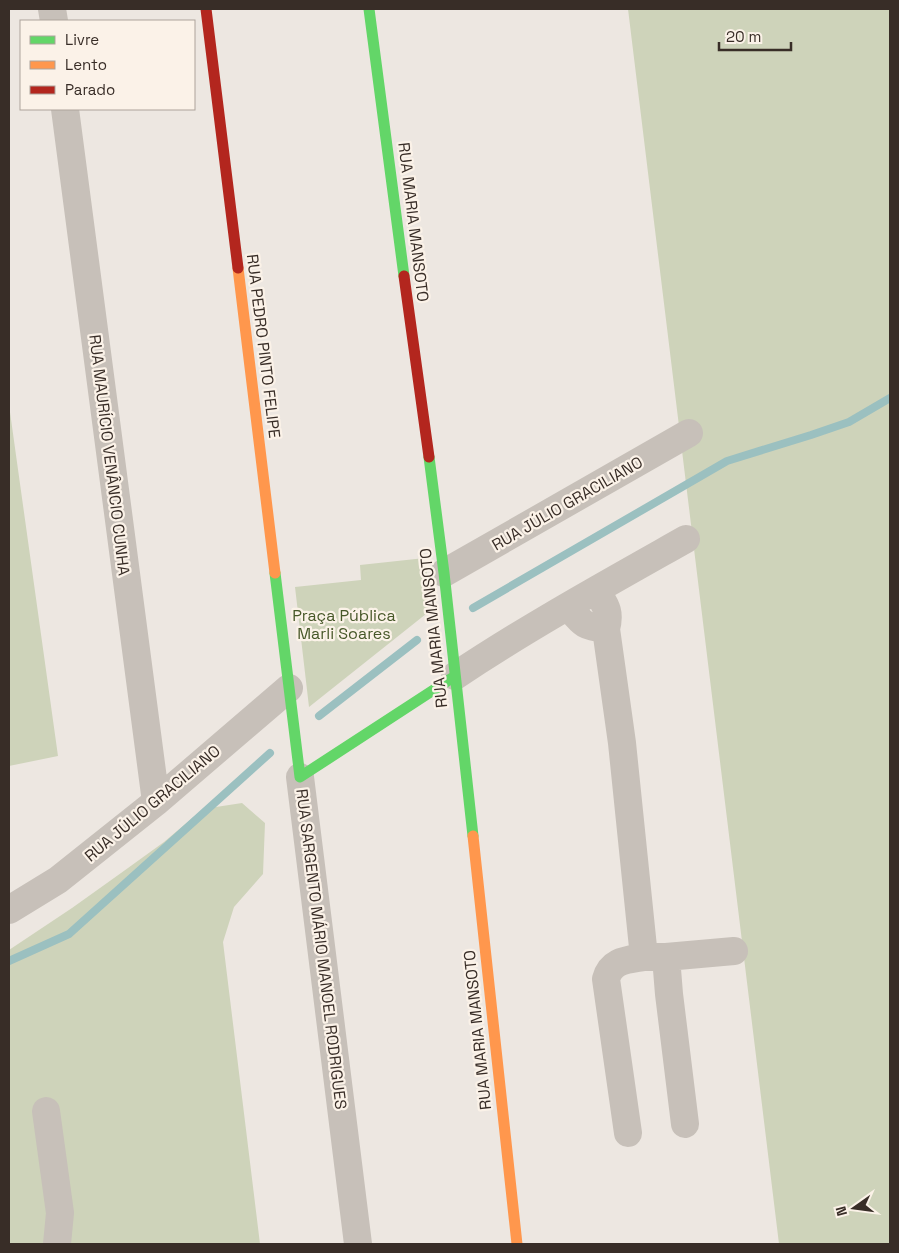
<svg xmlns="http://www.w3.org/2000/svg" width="899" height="1253" viewBox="0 0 899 1253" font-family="'Space Grotesk',sans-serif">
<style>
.green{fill:#ced3ba}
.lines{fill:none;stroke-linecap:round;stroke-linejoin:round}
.stream{stroke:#9bc0c0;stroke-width:8}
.street{stroke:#c7c0b9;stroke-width:28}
.fast{stroke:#63d668;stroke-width:11}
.slow{stroke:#ff974d;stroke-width:11}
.jam{stroke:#b3261e;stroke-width:11}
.labels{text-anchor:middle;stroke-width:4.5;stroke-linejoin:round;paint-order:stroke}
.street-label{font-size:16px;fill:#382d27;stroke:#fbf2e8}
.park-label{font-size:16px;fill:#475829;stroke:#fbf2e8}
</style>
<rect width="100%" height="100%" fill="#ede7e1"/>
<path class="green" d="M 628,9 L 890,9 L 890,1244 L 779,1244 Z
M 9,405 L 58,756 L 9,766 Z
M 425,558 L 431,610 L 309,707 L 295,587 L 361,580 L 360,565 Z
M 242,803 L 265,823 L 263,874 L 234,907 L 223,942 L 260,1244 L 9,1244 L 9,950 L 72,908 L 128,868 L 164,842 L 203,809 Z"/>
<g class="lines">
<path class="stream" d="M 473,608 L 727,461 L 811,435 L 849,422 L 890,398
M 319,716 L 417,640
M 9,961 L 69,934 L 270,753"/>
<path class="street" d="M 52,9 L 54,21
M 65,109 L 156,802
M 444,573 L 689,433
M 596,590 C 605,605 611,611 606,629 L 622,743 L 644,957 L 666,957 L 669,994 L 685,1124
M 568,606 C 582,623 583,627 606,629
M 455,676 C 530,626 608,583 686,539
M 300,777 L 358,1244
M 9,910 L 58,880 L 156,802 L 289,688
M 666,957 L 734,951
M 46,1111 L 60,1213 L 57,1244
M 628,1133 L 606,979 C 611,960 627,960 644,957"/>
<path class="fast" d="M 369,9 L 404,276
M 429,457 L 444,573 L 473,836
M 275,573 L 300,777 L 455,676"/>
<path class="slow" d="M 238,268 L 275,573
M 473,836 L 517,1244"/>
<path class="jam" d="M 206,9 L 238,268
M 404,276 L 429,457"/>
</g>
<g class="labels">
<g class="street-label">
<text transform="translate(414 222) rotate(83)" y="6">RUA MARIA MANSOTO</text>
<text transform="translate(264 346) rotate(83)" y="6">RUA PEDRO PINTO FELIPE</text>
<text transform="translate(110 455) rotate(83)" y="6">RUA MAURÍCIO VENÂNCIO CUNHA</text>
<text transform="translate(567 503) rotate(-30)" y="6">RUA JÚLIO GRACILIANO</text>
<text transform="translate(433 628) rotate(-96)" y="6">RUA MARIA MANSOTO</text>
<text transform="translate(152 803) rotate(-40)" y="6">RUA JÚLIO GRACILIANO</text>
<text transform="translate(322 949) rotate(83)" y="6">RUA SARGENTO MÁRIO MANOEL RODRIGUES</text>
<text transform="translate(477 1030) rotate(-96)" y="6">RUA MARIA MANSOTO</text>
</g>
<g class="park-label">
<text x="344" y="621">Praça Pública<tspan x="344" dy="18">Marli Soares</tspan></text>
</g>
</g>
<rect width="899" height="1253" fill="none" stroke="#382d27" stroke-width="20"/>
<rect x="20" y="20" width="175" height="90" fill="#fbf2e8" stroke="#ada39b"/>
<rect x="30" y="36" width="25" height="8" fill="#63d668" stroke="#ada39b"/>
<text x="65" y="45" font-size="15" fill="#382d27">Livre</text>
<rect x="30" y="61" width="25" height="8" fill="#ff974d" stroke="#ada39b"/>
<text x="65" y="70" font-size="15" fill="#382d27">Lento</text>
<rect x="30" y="86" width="25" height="8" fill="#b3261e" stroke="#ada39b"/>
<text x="65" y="95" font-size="15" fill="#382d27">Parado</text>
<g transform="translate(854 1208) rotate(256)" stroke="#fbf2e8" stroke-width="4" paint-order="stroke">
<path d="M0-4L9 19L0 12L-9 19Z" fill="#382d27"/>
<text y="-8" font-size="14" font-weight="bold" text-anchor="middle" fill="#382d27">N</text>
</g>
<path d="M719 42v8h72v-8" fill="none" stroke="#382d27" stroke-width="2.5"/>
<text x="726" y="42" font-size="15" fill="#382d27" stroke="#fbf2e8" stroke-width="4" paint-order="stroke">20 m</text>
</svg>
